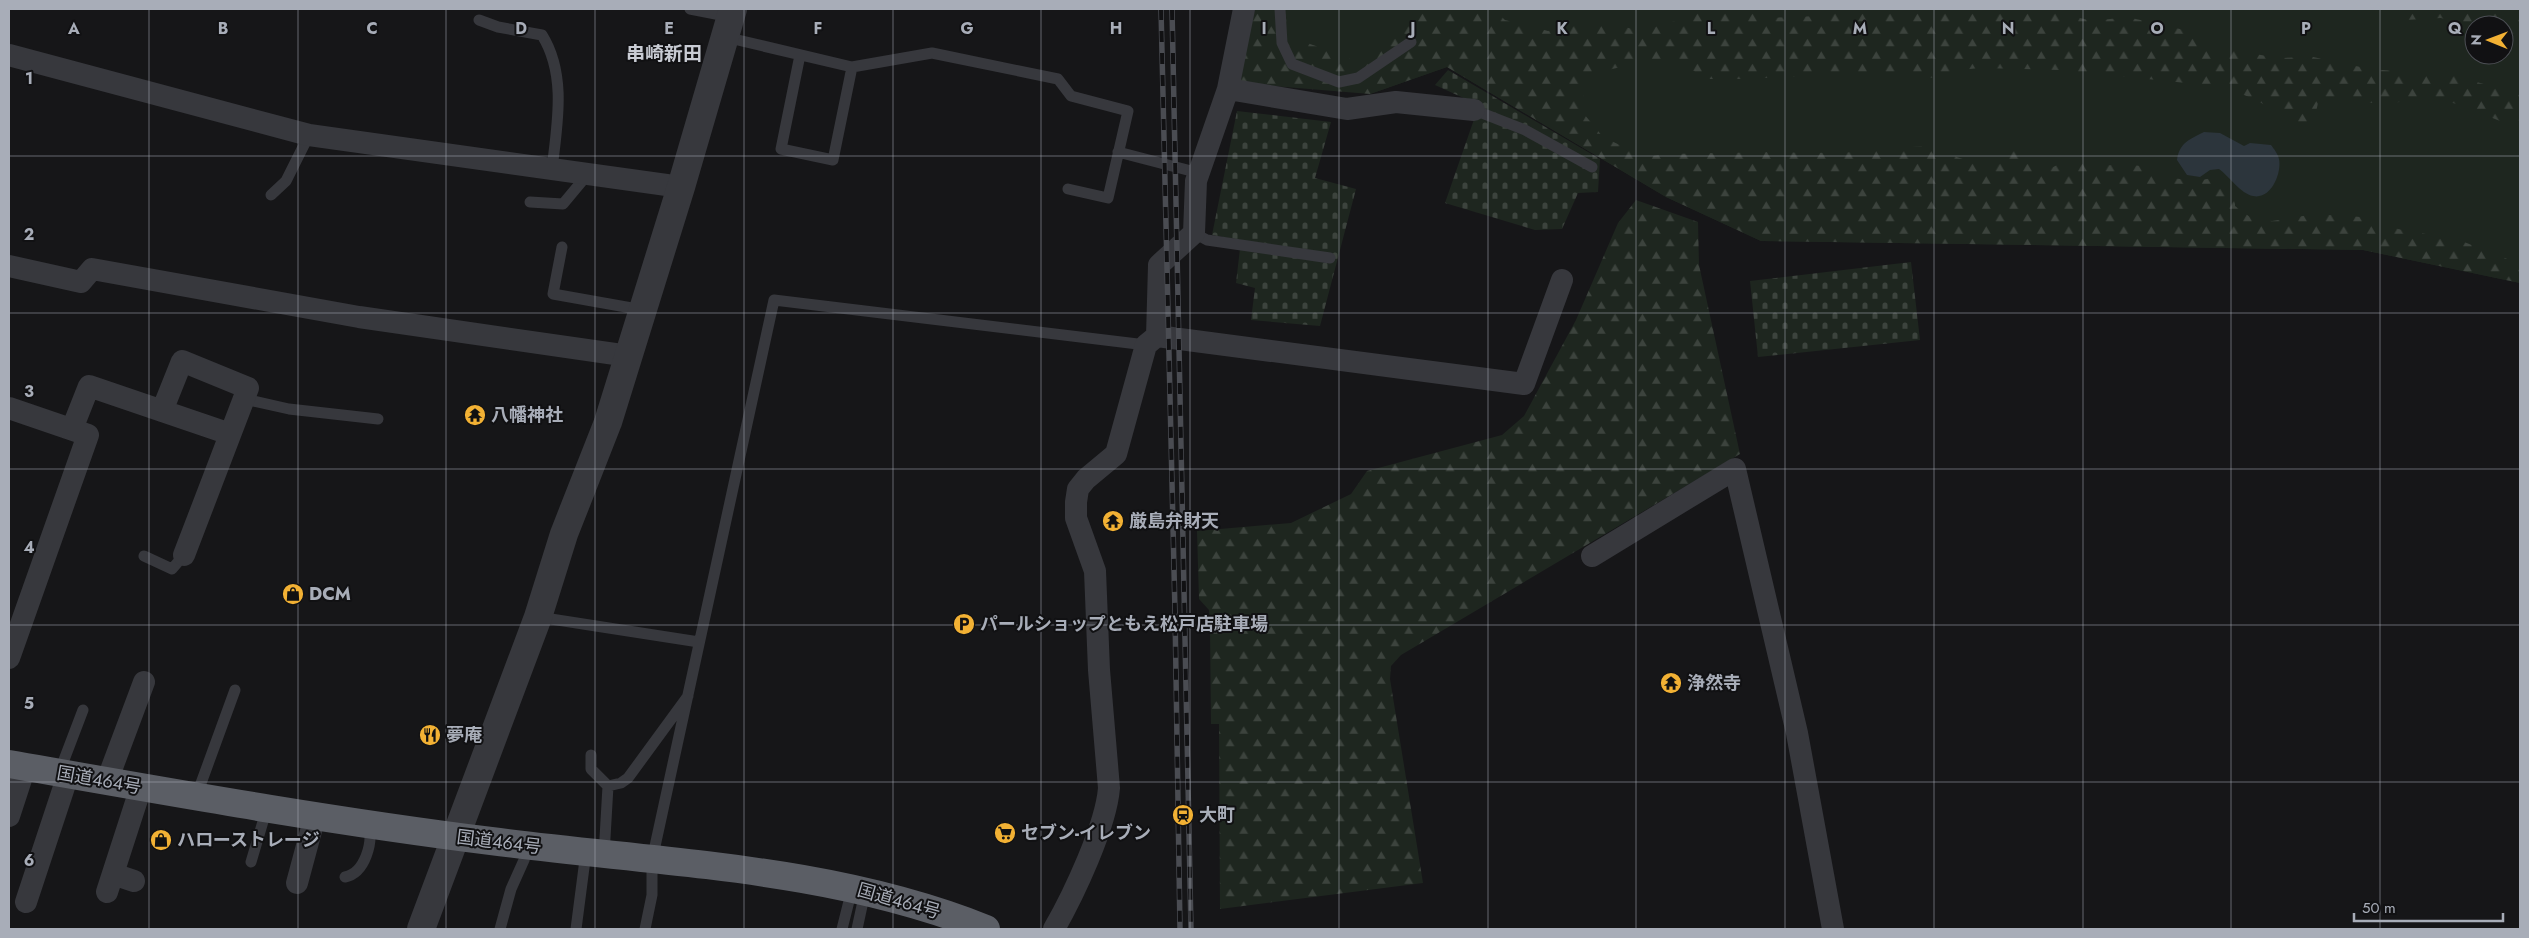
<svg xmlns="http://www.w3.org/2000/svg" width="2529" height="938" viewBox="0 0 2529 938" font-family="Jost,'Noto Sans JP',sans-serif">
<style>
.green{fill:#1e261f;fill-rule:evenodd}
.forest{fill:url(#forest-firs)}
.cemetery{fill:url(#cemetery-stones)}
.water{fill:#2c353c}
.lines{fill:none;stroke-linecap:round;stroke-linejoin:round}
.service{stroke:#37383d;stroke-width:11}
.minor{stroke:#37383d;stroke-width:22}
.tertiary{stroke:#37383d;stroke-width:28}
.trunk{stroke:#5b5e65;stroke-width:28}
.rail-casing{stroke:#4a4c52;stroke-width:5.5}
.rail{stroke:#111113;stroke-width:4;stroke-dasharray:11;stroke-linecap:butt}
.grid{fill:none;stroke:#a8adb8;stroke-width:1;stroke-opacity:0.55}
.labels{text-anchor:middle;stroke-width:4;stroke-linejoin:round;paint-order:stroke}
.poi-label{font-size:18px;font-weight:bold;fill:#a8adb8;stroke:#111113;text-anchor:start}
.street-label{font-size:18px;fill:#a8adb8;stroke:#111113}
.neighbourhood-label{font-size:19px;font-weight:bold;fill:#c9ccd4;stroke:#111113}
.grid-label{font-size:16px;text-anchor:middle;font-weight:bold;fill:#a8adb8;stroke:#111113;stroke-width:4;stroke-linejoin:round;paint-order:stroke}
</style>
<defs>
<pattern id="forest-firs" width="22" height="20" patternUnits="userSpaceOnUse" patternTransform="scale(1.25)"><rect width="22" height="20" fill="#1e261f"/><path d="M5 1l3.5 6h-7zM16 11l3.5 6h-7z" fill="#3c433d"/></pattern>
<pattern id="cemetery-stones" width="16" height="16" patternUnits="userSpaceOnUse" patternTransform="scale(1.25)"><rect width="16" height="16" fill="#1e261f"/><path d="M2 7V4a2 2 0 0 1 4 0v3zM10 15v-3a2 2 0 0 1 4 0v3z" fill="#3c433d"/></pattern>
</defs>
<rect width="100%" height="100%" fill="#161618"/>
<path class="green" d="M 1255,9 L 2520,9 L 2520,283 L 2363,250 L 1761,241 L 1666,197 L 1447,67 L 1370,94 ZM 2474,25 L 2504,25 L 2504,55 L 2474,55 Z"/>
<path class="forest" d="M 1255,9 L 1285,9 L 1287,28 L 1301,41 L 1328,50 L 1338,49 L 1344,51 L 1351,61 L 1360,62 L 1377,53 L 1381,44 L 1390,39 L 1396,29 L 1412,20 L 1415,9 L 1493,9 L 1505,20 L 1548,31 L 1582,24 L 1612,24 L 1641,31 L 1685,18 L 1697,9 L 1741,9 L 1766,18 L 1820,16 L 1844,9 L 2017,9 L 2044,10 L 2093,21 L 2127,17 L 2193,32 L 2210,46 L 2278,58 L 2313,57 L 2370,69 L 2456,76 L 2501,89 L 2520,92 L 2520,120 L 2505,123 L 2460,105 L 2424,95 L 2388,105 L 2334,98 L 2318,103 L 2313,125 L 2302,126 L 2256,100 L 2225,87 L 2060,70 L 1979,68 L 1961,70 L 1933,78 L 1911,73 L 1874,73 L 1745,79 L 1705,79 L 1694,71 L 1675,63 L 1640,63 L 1612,69 L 1593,76 L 1583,92 L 1584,114 L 1603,137 L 1645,157 L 1667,154 L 1769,152 L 1839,153 L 1923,146 L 1972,162 L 1995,160 L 2010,147 L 2020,150 L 2027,164 L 2051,168 L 2068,160 L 2101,166 L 2122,164 L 2141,166 L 2172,178 L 2196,181 L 2218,177 L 2226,181 L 2235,191 L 2235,206 L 2250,217 L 2272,221 L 2309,215 L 2341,215 L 2369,218 L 2398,229 L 2459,240 L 2520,264 L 2520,283 L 2363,250 L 1761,241 L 1666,197 L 1447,67 L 1370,94 L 1237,83 Z
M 2379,9 L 2520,9 L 2520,43 L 2504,38 L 2504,25 L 2474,25 L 2474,29 L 2441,18 L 2405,20 Z
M 1636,200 L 1698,222 L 1699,265 L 1740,454 L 1401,655 L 1391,666 L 1390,679 L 1423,883 L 1220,909 L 1219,724 L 1211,724 L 1210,627 L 1209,610 L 1199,599 L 1197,531 L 1291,523 L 1351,494 L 1367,471 L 1502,435 L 1524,416 L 1576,320 L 1618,223 Z"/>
<path class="cemetery" d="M 1448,70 L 1600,159 L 1598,192 L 1578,193 L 1562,229 L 1535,230 L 1445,203 L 1479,105 L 1435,85 Z
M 1237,111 L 1331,122 L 1315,178 L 1356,189 L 1320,326 L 1251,320 L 1255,288 L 1236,283 L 1241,240 L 1212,235 Z
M 1911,262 L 1920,340 L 1758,357 L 1750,281 Z"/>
<path class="water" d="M 2204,132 L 2220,133 L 2244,146 L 2250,143 L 2271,145 C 2274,149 2278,154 2279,159 C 2282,173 2271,200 2253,196 C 2241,194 2229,176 2219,169 L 2210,170 L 2200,177 L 2187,175 L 2177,160 C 2179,143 2190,139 2204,132 Z"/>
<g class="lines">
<path class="service" d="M 690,9 L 731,17
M 1280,9 L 1282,43 L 1292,64 L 1339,82 L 1358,78 L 1411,42
M 479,20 L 498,27 L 542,35 C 567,75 557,125 552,169
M 725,37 L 852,67 L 932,53 L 1058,79 L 1071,96 L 1128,111 L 1108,198 L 1068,189
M 800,55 L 781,149 L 833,160 L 852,67
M 1474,110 L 1525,130 L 1592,167
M 1118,152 L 1199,173
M 271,195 L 286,181 L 309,135
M 530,202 L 563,204 L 588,174
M 1194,233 L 1207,240 L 1330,258
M 562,247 L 553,294 L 643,310
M 244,399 L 289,409 L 378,419
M 144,556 L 172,569 L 184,555
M 538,617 L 699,642
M 591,755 L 591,769 L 608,786 L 604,855
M 59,773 L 83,710
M 608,786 L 621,783 L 628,778 L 688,696
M 196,797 L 235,690
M 251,862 L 267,808
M 345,877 C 365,873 374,842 368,824
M 500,929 L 511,889 L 524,860 L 528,845
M 576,929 L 586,852
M 645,929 L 652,895 L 652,860 L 774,300 L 1146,345
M 842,929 L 852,889
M 857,929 L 865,892"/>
<path class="minor" d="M 9,55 L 309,135 L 681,187
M 1228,89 L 1347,109 L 1396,102 L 1474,110
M 9,266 L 81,282 L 92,269 L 359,317 L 629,356
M 1157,336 L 1524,384 L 1562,280
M 9,408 L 88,435 L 9,658
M 162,411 L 182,361 L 248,388 L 184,555
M 72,429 L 89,386 L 230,434
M 1592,556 L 1735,469 L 1797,733 L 1833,929
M 107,781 L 144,682
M 9,816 L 25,767
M 113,874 L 134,881
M 297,883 L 315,816
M 107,892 L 141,787
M 26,902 L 68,775
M 1054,929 C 1074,894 1106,826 1109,788 L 1099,670 L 1095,571 L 1076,518 L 1076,502 L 1078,489 L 1086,479 L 1116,454 L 1146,345 L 1157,336 L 1159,265 L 1194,233 L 1196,181 L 1228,89 L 1244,9"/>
<path class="tertiary" d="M 421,929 L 538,617 L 564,534 L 608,422 L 681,187 L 733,9"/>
<path class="trunk" d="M 9,764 C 169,792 330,821 491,841 C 657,863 829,866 986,929"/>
<g class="rail-casing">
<path id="rail" d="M 1161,9 L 1175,612 L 1180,929
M 1172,9 L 1191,929"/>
</g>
<use href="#rail" class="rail"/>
</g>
<path class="grid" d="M 149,9 L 149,929M 298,9 L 298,929M 446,9 L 446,929M 595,9 L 595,929M 744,9 L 744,929M 893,9 L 893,929M 1041,9 L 1041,929M 1190,9 L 1190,929M 1339,9 L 1339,929M 1488,9 L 1488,929M 1636,9 L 1636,929M 1785,9 L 1785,929M 1934,9 L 1934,929M 2083,9 L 2083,929M 2231,9 L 2231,929M 2380,9 L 2380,929M 9,156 L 2520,156M 9,313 L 2520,313M 9,469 L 2520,469M 9,625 L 2520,625M 9,782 L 2520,782"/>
<defs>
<g id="temple-disc" transform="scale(1.125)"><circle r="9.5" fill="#f2b134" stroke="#111113"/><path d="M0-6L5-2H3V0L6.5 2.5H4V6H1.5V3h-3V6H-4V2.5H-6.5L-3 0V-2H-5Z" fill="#111"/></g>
<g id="shop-disc" transform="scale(1.125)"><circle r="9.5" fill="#f2b134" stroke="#111113"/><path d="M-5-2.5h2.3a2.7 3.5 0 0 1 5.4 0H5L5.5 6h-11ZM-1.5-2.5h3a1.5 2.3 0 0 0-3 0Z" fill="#111"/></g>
<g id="parking-disc" transform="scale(1.125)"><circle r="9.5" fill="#f2b134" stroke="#111113"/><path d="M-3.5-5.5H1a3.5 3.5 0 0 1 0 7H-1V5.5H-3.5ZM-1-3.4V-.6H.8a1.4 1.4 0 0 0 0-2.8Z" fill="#111"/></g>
<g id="restaurant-disc" transform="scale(1.125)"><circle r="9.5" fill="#f2b134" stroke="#111113"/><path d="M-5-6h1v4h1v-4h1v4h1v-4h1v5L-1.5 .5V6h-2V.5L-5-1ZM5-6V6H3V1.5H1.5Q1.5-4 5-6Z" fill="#111"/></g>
<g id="station-disc" transform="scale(1.125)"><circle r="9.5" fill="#f2b134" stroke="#111113"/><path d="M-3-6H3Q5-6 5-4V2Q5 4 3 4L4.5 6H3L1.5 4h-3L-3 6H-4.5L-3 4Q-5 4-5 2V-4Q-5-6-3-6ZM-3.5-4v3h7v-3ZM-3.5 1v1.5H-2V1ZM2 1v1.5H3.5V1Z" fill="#111"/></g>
<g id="supermarket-disc" transform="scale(1.125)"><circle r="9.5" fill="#f2b134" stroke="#111113"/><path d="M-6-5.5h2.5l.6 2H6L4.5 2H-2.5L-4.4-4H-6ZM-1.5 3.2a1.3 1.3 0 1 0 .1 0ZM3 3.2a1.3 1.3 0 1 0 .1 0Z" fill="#111"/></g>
</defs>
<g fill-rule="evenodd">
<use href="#temple-disc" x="475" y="415"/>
<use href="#temple-disc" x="1113" y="521"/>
<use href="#shop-disc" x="293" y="594"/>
<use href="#parking-disc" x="964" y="624"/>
<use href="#temple-disc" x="1671" y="683"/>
<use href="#restaurant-disc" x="430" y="735"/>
<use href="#station-disc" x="1183" y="815"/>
<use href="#supermarket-disc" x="1005" y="833"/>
<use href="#shop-disc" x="161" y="840"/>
</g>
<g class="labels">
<g class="poi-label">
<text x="491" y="421">八幡神社</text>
<text x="1129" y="527">厳島弁財天</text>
<text x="309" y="600">DCM</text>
<text x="980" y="630">パールショップともえ松戸店駐車場</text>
<text x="1687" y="689">浄然寺</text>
<text x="446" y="741">夢庵</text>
<text x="1199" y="821">大町</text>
<text x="1021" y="839">セブン-イレブン</text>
<text x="177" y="846">ハローストレージ</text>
</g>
<g class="street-label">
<text transform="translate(99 780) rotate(10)" y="6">国道464号</text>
<text transform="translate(499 842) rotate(7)" y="6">国道464号</text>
<text transform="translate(899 901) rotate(16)" y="6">国道464号</text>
</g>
<g class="neighbourhood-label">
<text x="664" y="60">串崎新田</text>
</g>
</g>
<g class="grid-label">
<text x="74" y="34">A</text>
<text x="223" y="34">B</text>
<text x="372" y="34">C</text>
<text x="521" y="34">D</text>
<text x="669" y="34">E</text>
<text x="818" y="34">F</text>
<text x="967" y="34">G</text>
<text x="1116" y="34">H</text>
<text x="1264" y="34">I</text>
<text x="1413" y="34">J</text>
<text x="1562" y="34">K</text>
<text x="1711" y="34">L</text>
<text x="1860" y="34">M</text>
<text x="2008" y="34">N</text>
<text x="2157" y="34">O</text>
<text x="2306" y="34">P</text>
<text x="2455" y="34">Q</text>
<text x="29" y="84">1</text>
<text x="29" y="240">2</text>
<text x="29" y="397">3</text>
<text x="29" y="553">4</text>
<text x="29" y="709">5</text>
<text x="29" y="866">6</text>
</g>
<rect width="2529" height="938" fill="none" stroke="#a8adb8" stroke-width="20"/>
<g transform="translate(2489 40) rotate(271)"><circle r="24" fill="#111113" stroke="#4d4f55"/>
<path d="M0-4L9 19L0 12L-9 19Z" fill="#f2b134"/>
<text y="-8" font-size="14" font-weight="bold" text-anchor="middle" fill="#a8adb8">N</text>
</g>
<path d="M2354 913v8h149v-8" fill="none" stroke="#a8adb8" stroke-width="2.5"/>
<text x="2362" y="913" font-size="15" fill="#a8adb8" stroke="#111113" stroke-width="4" paint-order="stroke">50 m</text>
</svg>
